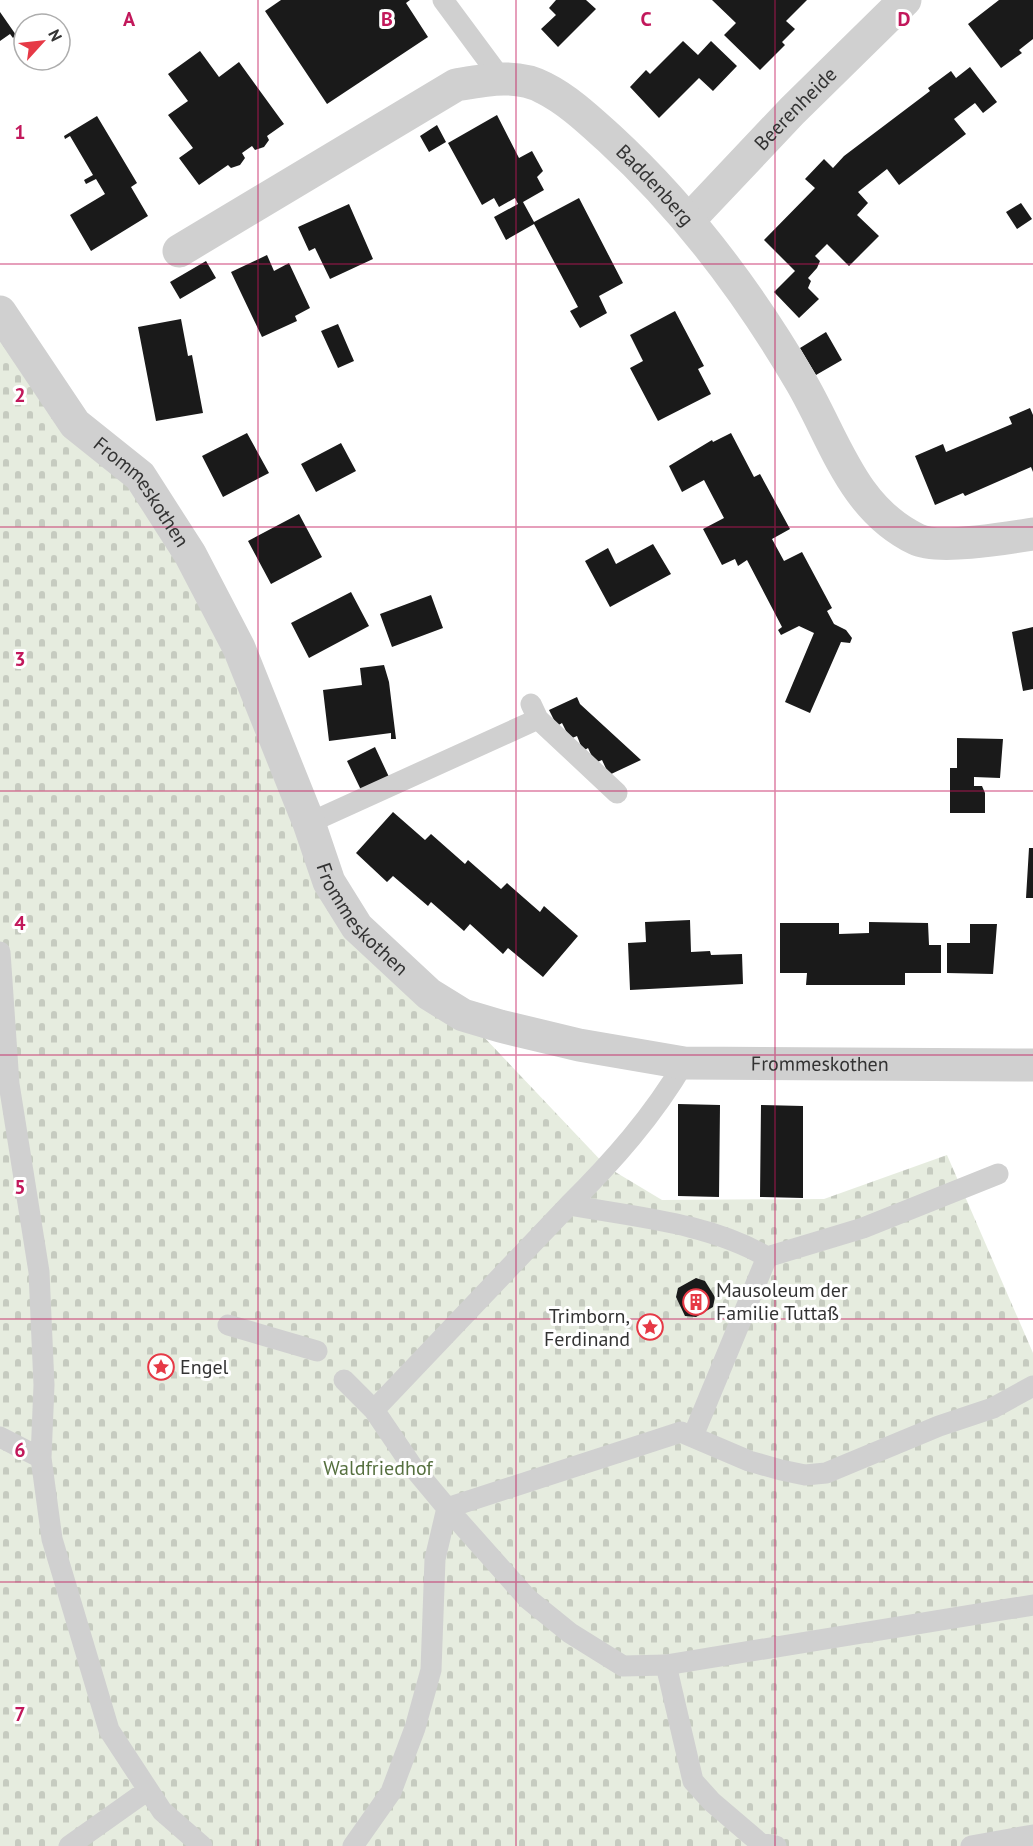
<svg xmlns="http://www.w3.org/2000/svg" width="1033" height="1846" viewBox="0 0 1033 1846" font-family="'PT Sans',sans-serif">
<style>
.cemetery{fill:url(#cemetery-stones)}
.building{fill:#1a1a1a}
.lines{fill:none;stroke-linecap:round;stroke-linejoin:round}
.lane{stroke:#d0d0d0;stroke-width:21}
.street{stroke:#d0d0d0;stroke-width:33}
.grid{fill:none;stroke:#c2185b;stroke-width:1.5;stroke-opacity:0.55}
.labels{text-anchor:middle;stroke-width:6;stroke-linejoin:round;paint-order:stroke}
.street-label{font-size:20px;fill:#333;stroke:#fff}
.poi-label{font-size:20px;fill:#333;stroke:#fff;text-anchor:start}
.park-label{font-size:20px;fill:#56703f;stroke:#fff}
.grid-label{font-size:20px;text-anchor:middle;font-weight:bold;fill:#c2185b;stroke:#fff;stroke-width:6;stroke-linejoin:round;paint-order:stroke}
</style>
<defs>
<pattern id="cemetery-stones" width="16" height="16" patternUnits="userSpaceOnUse" patternTransform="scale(1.5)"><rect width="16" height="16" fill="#e6ecdf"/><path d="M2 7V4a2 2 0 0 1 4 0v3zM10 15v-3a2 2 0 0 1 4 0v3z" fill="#c6cbc0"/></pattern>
</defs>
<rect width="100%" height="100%" fill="#fff"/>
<path class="cemetery" d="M 0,312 L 190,554 L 329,882 L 463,1015 L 607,1167 L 662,1200 L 824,1199 L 947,1155 L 1033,1353 L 1033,1846 L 0,1846 Z"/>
<path class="building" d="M 281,0 L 410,0 L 406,3 L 428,37 L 327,104 L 265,11 Z
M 556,0 L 586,0 L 596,9 L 558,47 L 541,29 L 556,15 L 549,8 Z
M 712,0 L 807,0 L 786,21 L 795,29 L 782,42 L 785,45 L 760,70 L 724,35 L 736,23 Z
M 999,0 L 1033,0 L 1033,39 L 1019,50 L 1022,53 L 1001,68 L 968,24 Z
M 0,12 L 16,35 L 13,38 L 10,34 L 0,41 Z
M 683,41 L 698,55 L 711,41 L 737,66 L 713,91 L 699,78 L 659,118 L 630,87 L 646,70 L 650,74 Z
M 200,51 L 219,77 L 239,62 L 284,124 L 267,136 L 269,140 L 264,147 L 255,150 L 252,146 L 242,153 L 245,158 L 240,165 L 231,168 L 228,165 L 199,185 L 179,158 L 193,148 L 168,115 L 188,101 L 168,74 Z
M 970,67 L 997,102 L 983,113 L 975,103 L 954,119 L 966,134 L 899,185 L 887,169 L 858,192 L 868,203 L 857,215 L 879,236 L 849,266 L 827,244 L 815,256 L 820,261 L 817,268 L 808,278 L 811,281 L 808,288 L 819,299 L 799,318 L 774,292 L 795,271 L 764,240 L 815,188 L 805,179 L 824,159 L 833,168 L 844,156 L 930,91 L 928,88 L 951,71 L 956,78 Z
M 497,115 L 519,158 L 532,151 L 543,171 L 537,177 L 544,190 L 523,202 L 534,222 L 579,198 L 623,283 L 599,296 L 607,313 L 580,328 L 570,311 L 578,307 L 534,224 L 506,240 L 494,217 L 518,204 L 515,198 L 499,207 L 494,198 L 482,205 L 448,143 Z
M 97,116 L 137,183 L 131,187 L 148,216 L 91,251 L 70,215 L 105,194 L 96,179 L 86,184 L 84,180 L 93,175 L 70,136 L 65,139 L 64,136 Z
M 437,125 L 446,142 L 429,152 L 420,136 Z
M 1021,203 L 1032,219 L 1017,229 L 1006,212 Z
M 349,204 L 373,259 L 330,279 L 315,248 L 309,251 L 298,227 Z
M 267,255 L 274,271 L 289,263 L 310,308 L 295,316 L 297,321 L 262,337 L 231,272 Z
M 206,261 L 216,278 L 180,299 L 170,282 Z
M 675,311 L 704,366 L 698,369 L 711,394 L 658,421 L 630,368 L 643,361 L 630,335 Z
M 181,319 L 188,356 L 192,355 L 203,413 L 156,421 L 138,327 Z
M 338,324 L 354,361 L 338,368 L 321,331 Z
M 826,332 L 842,360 L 816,375 L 800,348 Z
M 1030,408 L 1033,415 L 1033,472 L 1031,467 L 965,496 L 963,493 L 935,505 L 915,456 L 943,444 L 946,452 L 1012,424 L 1009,417 Z
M 247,433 L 269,473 L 223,497 L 202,456 Z
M 731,433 L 754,477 L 760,474 L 790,529 L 772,539 L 784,561 L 802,552 L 832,608 L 827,611 L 834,624 L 846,630 L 852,638 L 850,643 L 841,642 L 810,713 L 785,702 L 814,633 L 799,626 L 781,635 L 778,630 L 782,627 L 747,560 L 738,566 L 735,559 L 722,565 L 703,529 L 724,518 L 704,480 L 682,492 L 669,466 L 712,440 L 713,442 Z
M 341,443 L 356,471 L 316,492 L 301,464 Z
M 299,514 L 322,557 L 271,584 L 248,541 Z
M 653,544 L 671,574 L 610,607 L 585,561 L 608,548 L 616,564 Z
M 351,592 L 369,626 L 309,658 L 291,623 Z
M 431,595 L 443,628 L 392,647 L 380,614 Z
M 1033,627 L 1033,689 L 1023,691 L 1012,632 Z
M 384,665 L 389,682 L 396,739 L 391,739 L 391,733 L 329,741 L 323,690 L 362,685 L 360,668 Z
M 577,697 L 580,704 L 641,760 L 609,775 L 602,760 L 595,763 L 588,748 L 583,751 L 577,736 L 570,739 L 562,723 L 557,726 L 549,710 Z
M 957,738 L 1003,739 L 1000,778 L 974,777 L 974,786 L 982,786 L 985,793 L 985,813 L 950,813 L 950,768 L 957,768 Z
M 375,747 L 389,777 L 361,790 L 347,761 Z
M 393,812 L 425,840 L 431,834 L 465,864 L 468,860 L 501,889 L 507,883 L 540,912 L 544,906 L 578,936 L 543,977 L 508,948 L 503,954 L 470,924 L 464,931 L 431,902 L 428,906 L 393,876 L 387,882 L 356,853 Z
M 1029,848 L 1033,848 L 1033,898 L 1026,898 Z
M 690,920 L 691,952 L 710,951 L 711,955 L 742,954 L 743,984 L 630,990 L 628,943 L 646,942 L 645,922 Z
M 869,922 L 928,923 L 929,945 L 941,945 L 941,973 L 905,973 L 905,985 L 806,985 L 807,973 L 780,973 L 780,923 L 839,923 L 839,934 L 869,933 Z
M 970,924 L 997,924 L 993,974 L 947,973 L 947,943 L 970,943 Z
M 678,1104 L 720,1105 L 719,1197 L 678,1196 Z
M 761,1105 L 803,1106 L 803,1198 L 760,1197 Z
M 696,1278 L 705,1281 L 715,1297 L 713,1307 L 696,1317 L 685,1316 L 676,1297 L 678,1288 Z"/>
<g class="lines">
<path class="lane" d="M 443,0 L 500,77
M 531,704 L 538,719 L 617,793
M 309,823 L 538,719
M 0,952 L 9,1084 L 39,1272 L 44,1385 L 41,1458 L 52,1539 L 109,1730 L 162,1811 L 202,1846
M 569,1205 C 613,1161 653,1116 684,1063
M 228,1325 L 317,1351
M 344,1380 L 374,1410 L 412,1466 L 447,1508 L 528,1599 L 570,1633 L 623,1666 L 666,1665 L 1033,1605
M 374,1410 L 569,1205 C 635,1217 709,1223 767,1257 L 863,1228 L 998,1174
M 693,1436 L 767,1257
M 0,1437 L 41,1458
M 666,1665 L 693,1781 L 712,1802 L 760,1843 L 776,1846
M 69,1846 L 148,1790
M 353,1846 L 391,1792 L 415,1728 L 431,1670 L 435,1559 L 447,1508 L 681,1432 L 749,1461 L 781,1470 L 805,1475 L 826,1473 L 939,1426 L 993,1408 L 1033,1386
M 971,1846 L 1033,1835"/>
<g class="street">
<path id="s1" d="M 689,220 L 792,111 L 905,0"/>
<path id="s2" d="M 179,251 L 456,85 C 485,80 517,73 544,88 C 568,100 589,120 609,138 C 685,208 749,293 801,382 C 835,440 852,508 916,539 C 937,550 1008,538 1033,534"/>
<path id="s3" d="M 0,312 L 75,424 L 140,476 L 190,554 L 239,648 L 309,823 L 329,882 L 357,927 L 429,994 L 463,1015 L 500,1026 L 579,1045 L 684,1063 L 1033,1065"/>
</g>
</g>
<path class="grid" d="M 258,0 L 258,1846M 516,0 L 516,1846M 775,0 L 775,1846M 0,264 L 1033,264M 0,527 L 1033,527M 0,791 L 1033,791M 0,1055 L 1033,1055M 0,1319 L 1033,1319M 0,1582 L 1033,1582"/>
<defs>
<g id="building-ring" transform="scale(1.35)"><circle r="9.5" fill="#fff" stroke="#e63946" stroke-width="1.5"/><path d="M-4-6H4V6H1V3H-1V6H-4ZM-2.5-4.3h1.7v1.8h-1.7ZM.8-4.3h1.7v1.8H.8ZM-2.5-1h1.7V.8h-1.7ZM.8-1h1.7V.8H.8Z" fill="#e63946"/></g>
<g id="sight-ring" transform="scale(1.35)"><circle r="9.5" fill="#fff" stroke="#e63946" stroke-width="1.5"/><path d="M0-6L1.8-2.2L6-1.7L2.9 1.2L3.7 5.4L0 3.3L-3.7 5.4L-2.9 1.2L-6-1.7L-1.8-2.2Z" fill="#e63946"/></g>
</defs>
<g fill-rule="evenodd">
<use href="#building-ring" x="696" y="1302"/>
<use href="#sight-ring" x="650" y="1327"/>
<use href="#sight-ring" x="161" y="1367"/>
</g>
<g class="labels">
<g class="street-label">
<text dy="7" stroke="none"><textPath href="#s1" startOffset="154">Beerenheide</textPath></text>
<text dy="7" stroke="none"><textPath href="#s2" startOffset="561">Baddenberg</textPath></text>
<text dy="7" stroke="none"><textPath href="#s3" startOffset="231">Frommeskothen</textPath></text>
<text dy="7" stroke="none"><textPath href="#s3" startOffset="717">Frommeskothen</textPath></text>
<text dy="7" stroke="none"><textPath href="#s3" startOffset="1221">Frommeskothen</textPath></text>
</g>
<g class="poi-label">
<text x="716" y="1297">Mausoleum der<tspan x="716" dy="23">Familie Tuttaß</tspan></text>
<text x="630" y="1323" text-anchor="end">Trimborn,<tspan x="630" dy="23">Ferdinand</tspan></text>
<text x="180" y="1374">Engel</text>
</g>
<g class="park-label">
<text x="378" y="1475">Waldfriedhof</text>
</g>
</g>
<g class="grid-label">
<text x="129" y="26">A</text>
<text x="387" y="26">B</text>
<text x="646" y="26">C</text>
<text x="904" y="26">D</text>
<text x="20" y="139">1</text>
<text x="20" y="402">2</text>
<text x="20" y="666">3</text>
<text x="20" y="930">4</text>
<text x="20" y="1194">5</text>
<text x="20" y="1457">6</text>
<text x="20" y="1721">7</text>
</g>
<g transform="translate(42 42) rotate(63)"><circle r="28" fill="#ffffff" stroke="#adadad" stroke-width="1.5"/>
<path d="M0-4.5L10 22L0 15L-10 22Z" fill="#e63946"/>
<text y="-9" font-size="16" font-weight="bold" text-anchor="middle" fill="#333333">N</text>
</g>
</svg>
